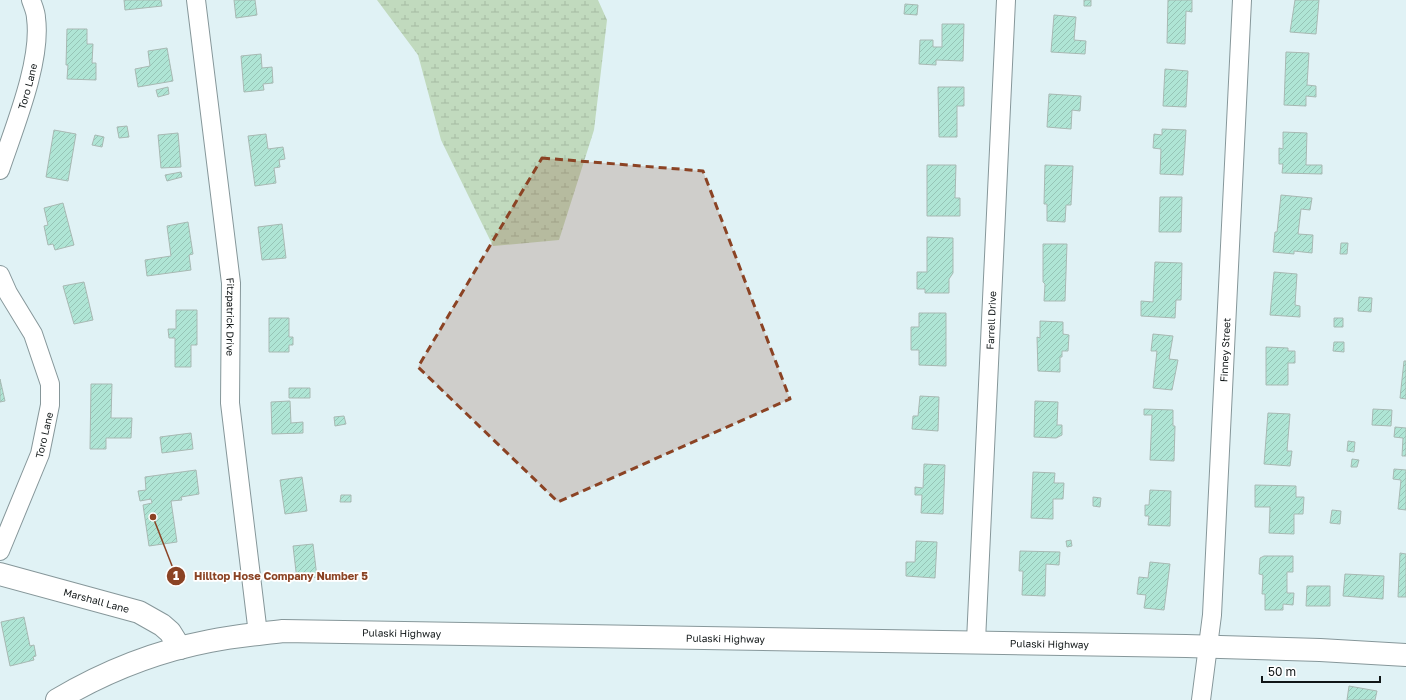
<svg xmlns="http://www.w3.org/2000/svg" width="1406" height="700" viewBox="0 0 1406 700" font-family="'Golos Text',sans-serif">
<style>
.wetland{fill:url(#wetland-marsh)}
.building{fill:url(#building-hatch);stroke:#a8b9b3}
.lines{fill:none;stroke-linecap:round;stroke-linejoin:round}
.street-casing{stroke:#86979a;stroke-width:20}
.secondary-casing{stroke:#86979a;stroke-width:24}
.street{stroke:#fff;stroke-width:18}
.secondary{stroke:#fff;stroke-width:22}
.marked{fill:#8b4324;fill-opacity:0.2;stroke:#8b4324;stroke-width:3;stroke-dasharray:8 5;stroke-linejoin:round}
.labels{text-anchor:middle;stroke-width:3.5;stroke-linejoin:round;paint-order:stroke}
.street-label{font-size:10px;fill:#101617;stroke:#fff}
.leader{fill:none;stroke:#8b4324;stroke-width:1.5}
.callout-dot{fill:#8b4324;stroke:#fff;stroke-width:1.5}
.mark-label{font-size:12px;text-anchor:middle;font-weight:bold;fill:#fff}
.callout-label{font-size:11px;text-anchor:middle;font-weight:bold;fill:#8b4324;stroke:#fff;stroke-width:3.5;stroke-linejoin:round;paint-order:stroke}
</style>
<defs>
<pattern id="wetland-marsh" width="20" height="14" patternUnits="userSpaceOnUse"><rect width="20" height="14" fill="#c1dabe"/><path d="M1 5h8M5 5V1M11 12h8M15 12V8" fill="none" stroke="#a5baa3"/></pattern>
<pattern id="building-hatch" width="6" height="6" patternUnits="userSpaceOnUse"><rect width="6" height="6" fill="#afe5d5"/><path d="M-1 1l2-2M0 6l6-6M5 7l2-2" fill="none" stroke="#96c4b6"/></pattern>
</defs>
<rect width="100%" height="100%" fill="#e0f2f5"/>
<path class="wetland" d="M 377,0 L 598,0 L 607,20 L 594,130 L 559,240 L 493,246 L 441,140 L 418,55 Z"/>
<path class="building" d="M 124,0 L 161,0 L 162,6 L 125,10 Z
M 234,0 L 255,0 L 257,15 L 236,18 Z
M 1084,0 L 1091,0 L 1091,6 L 1084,6 Z
M 1168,0 L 1192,0 L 1192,12 L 1186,11 L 1185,44 L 1167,43 Z
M 1295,0 L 1319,0 L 1316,34 L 1290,32 Z
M 905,4 L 918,5 L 917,15 L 904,14 Z
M 1054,15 L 1076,17 L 1074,40 L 1086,41 L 1085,54 L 1051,52 Z
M 942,24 L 964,24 L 963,61 L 936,60 L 936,65 L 919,64 L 920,40 L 933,40 L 933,47 L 942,47 Z
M 67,29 L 87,29 L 87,44 L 93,44 L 92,63 L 96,63 L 96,80 L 67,79 L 68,65 L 66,65 Z
M 167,48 L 173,81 L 138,87 L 135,69 L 150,66 L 148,51 Z
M 1286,52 L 1309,53 L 1307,85 L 1316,86 L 1316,97 L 1306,96 L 1306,106 L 1284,105 Z
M 261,54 L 262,68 L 272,67 L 273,83 L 263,84 L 264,90 L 244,92 L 241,56 Z
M 1165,69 L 1188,71 L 1186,107 L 1163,106 Z
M 168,87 L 169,94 L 158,97 L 156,90 Z
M 938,87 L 964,87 L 964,106 L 957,106 L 957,137 L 939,137 Z
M 1049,94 L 1081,96 L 1080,111 L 1072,110 L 1071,129 L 1047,127 Z
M 127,126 L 129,137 L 119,138 L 117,127 Z
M 1162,129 L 1186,130 L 1183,175 L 1160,174 L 1161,149 L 1153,148 L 1154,134 L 1162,135 Z
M 54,130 L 76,134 L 68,181 L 46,177 Z
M 1283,132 L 1307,133 L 1306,165 L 1322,165 L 1322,174 L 1282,173 L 1283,164 L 1279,164 L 1279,148 L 1283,149 Z
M 178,133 L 181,167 L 161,168 L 158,135 Z
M 266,134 L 268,149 L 283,147 L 285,159 L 279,160 L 280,167 L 274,168 L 276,183 L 255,186 L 248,136 Z
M 95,135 L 104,137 L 102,147 L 92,145 Z
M 927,165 L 956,165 L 955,198 L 960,198 L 960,216 L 927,216 Z
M 1045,165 L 1073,166 L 1071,205 L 1066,205 L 1065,222 L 1047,221 L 1047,204 L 1044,204 Z
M 181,172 L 182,177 L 167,181 L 165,175 Z
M 1281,195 L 1312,198 L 1310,210 L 1301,209 L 1298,234 L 1313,235 L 1312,253 L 1294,251 L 1294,254 L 1273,252 L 1275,232 L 1277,232 Z
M 1160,197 L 1182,197 L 1181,232 L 1159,232 Z
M 63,203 L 74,245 L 55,250 L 53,244 L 48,245 L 44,226 L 48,225 L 44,208 Z
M 188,222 L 193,254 L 189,255 L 191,270 L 147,276 L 145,260 L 171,256 L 167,226 Z
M 282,224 L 286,258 L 262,260 L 258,227 Z
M 927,237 L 953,238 L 953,273 L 949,279 L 949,293 L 925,293 L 925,289 L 917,289 L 917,272 L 927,272 Z
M 1341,243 L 1348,243 L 1347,254 L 1340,254 Z
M 1043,244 L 1067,244 L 1065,301 L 1044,301 L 1045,284 L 1043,282 Z
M 1155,262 L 1182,263 L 1181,300 L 1176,300 L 1175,318 L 1141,316 L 1141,301 L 1153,302 Z
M 1274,272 L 1297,274 L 1295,305 L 1300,306 L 1300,317 L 1270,315 Z
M 84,282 L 93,320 L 74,324 L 63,286 Z
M 1359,297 L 1372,298 L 1371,312 L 1358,311 Z
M 176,310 L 197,310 L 197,345 L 191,345 L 191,367 L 175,367 L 175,338 L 169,338 L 168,329 L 176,329 Z
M 919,313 L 946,313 L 946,366 L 919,365 L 919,350 L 911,350 L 911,327 L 919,327 Z
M 269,318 L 289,318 L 289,337 L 293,337 L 293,345 L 289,345 L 289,352 L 269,352 Z
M 1334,318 L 1343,318 L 1343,327 L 1334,327 Z
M 1040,321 L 1063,322 L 1063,334 L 1069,335 L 1068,351 L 1062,351 L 1062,357 L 1060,357 L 1060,372 L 1038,371 L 1037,337 L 1040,338 Z
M 1153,334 L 1173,336 L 1169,359 L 1178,360 L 1172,390 L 1153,388 L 1157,351 L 1151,351 Z
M 1334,342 L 1344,342 L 1344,352 L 1333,351 Z
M 1266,347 L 1288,348 L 1288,351 L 1295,351 L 1295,363 L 1288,363 L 1288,385 L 1266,385 Z
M 1404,361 L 1406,361 L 1406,399 L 1400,398 Z
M 0,379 L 5,401 L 0,402 Z
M 91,384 L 112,384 L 111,418 L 132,418 L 131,438 L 106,438 L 106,449 L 90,449 Z
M 289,388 L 310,388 L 310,398 L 289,398 Z
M 920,396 L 939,397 L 938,431 L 912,429 L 913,416 L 918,416 Z
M 290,401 L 291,423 L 303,422 L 303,433 L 272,434 L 271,402 Z
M 1035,401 L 1058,402 L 1057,425 L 1062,425 L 1062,435 L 1056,438 L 1034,437 Z
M 1144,409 L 1173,410 L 1173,426 L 1175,426 L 1174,461 L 1150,460 L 1152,415 L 1144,415 Z
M 1373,409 L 1392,410 L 1391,426 L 1372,425 Z
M 1268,413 L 1290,414 L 1287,451 L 1292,451 L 1290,466 L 1264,464 Z
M 344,416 L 346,424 L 335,426 L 334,417 Z
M 1395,427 L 1406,428 L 1406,456 L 1402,456 L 1403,438 L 1394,437 Z
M 191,433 L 193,449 L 162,453 L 160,437 Z
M 1348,441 L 1355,442 L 1354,452 L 1347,451 Z
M 1352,459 L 1359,460 L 1357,467 L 1351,467 Z
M 924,464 L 945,465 L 943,514 L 921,513 L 922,495 L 915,495 L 915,487 L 923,488 Z
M 1394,469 L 1406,470 L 1406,510 L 1398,509 L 1401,480 L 1393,479 Z
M 196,470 L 199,494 L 181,497 L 182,500 L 171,501 L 177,542 L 149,546 L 143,505 L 152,503 L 151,499 L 140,501 L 138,491 L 146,490 L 145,477 Z
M 1033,472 L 1055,473 L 1054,483 L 1064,483 L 1063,499 L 1053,499 L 1053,519 L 1031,518 Z
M 302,477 L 307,511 L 285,514 L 280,480 Z
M 1255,485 L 1296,486 L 1296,497 L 1304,497 L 1303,514 L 1294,514 L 1294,534 L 1269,533 L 1270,507 L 1255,507 Z
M 1150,490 L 1171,491 L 1170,526 L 1148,525 L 1149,516 L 1145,516 L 1145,505 L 1149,505 Z
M 341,495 L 351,495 L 351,502 L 340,502 Z
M 1093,497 L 1101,498 L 1100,507 L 1093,506 Z
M 1332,510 L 1341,511 L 1340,524 L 1330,523 Z
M 1071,540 L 1072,546 L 1067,547 L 1066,541 Z
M 916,541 L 937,542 L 935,578 L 906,576 L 906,562 L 915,562 Z
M 313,544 L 317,577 L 297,580 L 293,546 Z
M 1020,551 L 1060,552 L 1059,565 L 1046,564 L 1045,596 L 1022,595 L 1023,571 L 1019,571 Z
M 1400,553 L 1406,554 L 1406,597 L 1398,597 Z
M 1264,556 L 1293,556 L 1293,572 L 1287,572 L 1287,593 L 1294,593 L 1293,605 L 1283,604 L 1283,610 L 1265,610 L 1265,594 L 1262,594 L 1263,575 L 1259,574 L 1260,558 Z
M 1150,562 L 1170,564 L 1164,610 L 1144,608 L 1146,595 L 1137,594 L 1139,577 L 1148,578 Z
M 1345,574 L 1384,576 L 1383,599 L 1343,596 Z
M 1307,586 L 1330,586 L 1330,606 L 1306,606 Z
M 24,617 L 30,646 L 34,645 L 36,656 L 33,657 L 34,660 L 10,666 L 1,622 Z
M 1349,686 L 1377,691 L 1375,700 L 1347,700 Z"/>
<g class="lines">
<g class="street-casing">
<g id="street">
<path id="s1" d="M 196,0 L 231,283 L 230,403 L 258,634"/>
<path id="s2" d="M 0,170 C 14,128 42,61 36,18 C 36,12 33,6 31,0"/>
<path d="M 0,275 L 8,293 L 33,334 L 50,384 L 50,405 L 40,454 L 0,551"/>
<path id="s3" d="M 976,641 L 1006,0"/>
<path id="s4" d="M 1201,700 L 1212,615 L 1242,0"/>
</g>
</g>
<g class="secondary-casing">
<g id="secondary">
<path id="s5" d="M 0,574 L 139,612 L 162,625 L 170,632 L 180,648"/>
<path id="s6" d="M 57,700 C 104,672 158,651 210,641 C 234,636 259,634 283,631 L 1186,646 L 1320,650 L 1406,655"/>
</g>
</g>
<use href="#street" class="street"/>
<use href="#secondary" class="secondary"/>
</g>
<path class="marked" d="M 542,158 L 703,171 L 790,399 L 558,502 L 418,367 Z"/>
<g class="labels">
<g class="street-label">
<text dy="4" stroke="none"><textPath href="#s2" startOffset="88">Toro Lane</textPath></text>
<text dy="4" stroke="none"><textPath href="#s1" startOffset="319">Fitzpatrick Drive</textPath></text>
<text dy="4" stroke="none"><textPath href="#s3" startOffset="321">Farrell Drive</textPath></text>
<text dy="4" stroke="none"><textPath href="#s4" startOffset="351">Finney Street</textPath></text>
<text transform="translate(44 435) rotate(-77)" y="4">Toro Lane</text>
<text dy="4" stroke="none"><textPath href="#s5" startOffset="100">Marshall Lane</textPath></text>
<text dy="4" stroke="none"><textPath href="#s6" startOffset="357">Pulaski Highway</textPath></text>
<text dy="4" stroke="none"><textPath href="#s6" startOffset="681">Pulaski Highway</textPath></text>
<text dy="4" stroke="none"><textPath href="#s6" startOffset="1005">Pulaski Highway</textPath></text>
</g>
</g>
<path class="leader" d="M153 517L176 576"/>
<g class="callout-dot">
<circle cx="153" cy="517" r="4"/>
<circle cx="176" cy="576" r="10"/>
</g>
<g class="mark-label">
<text x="176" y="580">1</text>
</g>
<g class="callout-label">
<text x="281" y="580">Hilltop Hose Company Number 5</text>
</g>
<path d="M1262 676v6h118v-6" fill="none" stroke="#101617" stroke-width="2"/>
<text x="1268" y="676" font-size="12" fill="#101617" stroke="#ffffff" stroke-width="3" paint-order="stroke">50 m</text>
</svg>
